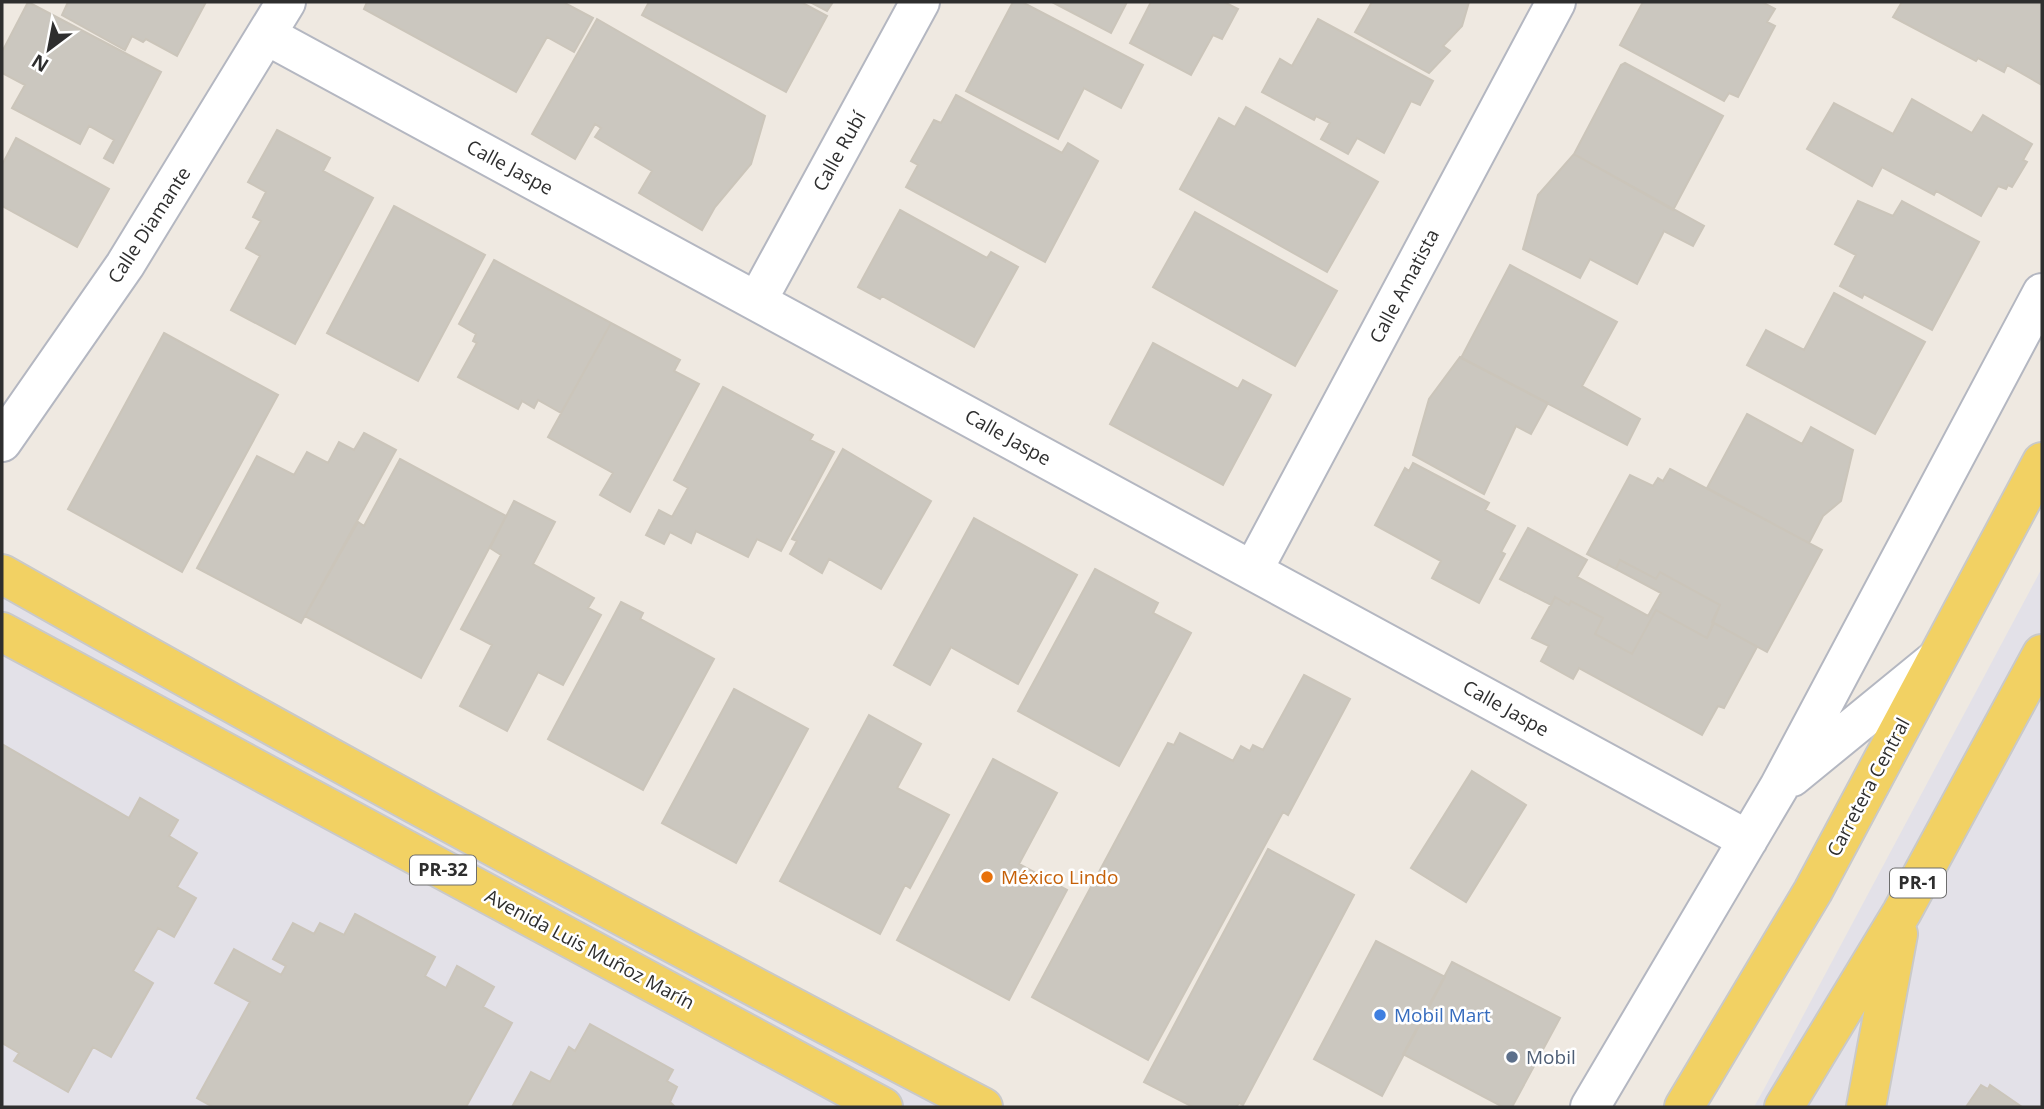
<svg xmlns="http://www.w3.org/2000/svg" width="2044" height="1109" viewBox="0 0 2044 1109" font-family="'Open Sans',sans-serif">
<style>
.industrial{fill:#e3e1e8}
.building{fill:#cbc7bf;stroke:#cbc5ba;stroke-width:2}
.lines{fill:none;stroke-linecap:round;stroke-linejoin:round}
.street-casing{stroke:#b4b7c1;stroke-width:42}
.primary-casing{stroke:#c9c9c9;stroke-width:42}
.street{stroke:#fff;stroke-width:38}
.primary{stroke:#f2d163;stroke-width:38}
.food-dot{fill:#e8710a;stroke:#fff;stroke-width:2.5}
.shop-dot{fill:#3f7fe0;stroke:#fff;stroke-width:2.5}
.service-dot{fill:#5c6f8a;stroke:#fff;stroke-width:2.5}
.labels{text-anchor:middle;stroke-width:5;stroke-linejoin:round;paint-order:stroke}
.shield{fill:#fff;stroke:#6d6d6d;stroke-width:2}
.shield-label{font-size:18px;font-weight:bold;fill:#2e2e2e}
.street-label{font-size:19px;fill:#2e2e2e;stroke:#fff}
.food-label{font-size:19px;fill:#c56008;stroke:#fff;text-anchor:start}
.shop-label{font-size:19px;fill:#366cbe;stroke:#fff;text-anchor:start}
.service-label{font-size:19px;fill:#4e5e75;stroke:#fff;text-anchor:start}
</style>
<rect width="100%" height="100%" fill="#efe9e1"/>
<path class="industrial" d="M 2042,568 L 2042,1107 L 1754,1107 L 1764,1089 Z
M 2,573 L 993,1107 L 2,1107 Z"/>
<path class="building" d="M 28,2 L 161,72 L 113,163 L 104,158 L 114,140 L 89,126 L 80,144 L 12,108 L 25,85 L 2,73 L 2,52 Z
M 68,2 L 206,2 L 177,56 L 146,39 L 143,42 L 132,36 L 125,50 L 62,15 Z
M 367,2 L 563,2 L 593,18 L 574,52 L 547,37 L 516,92 L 364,9 Z
M 649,2 L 801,2 L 827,16 L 786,92 L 642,15 Z
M 810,2 L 833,2 L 827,11 Z
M 1013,2 L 1022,2 L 1143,65 L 1121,108 L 1084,88 L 1058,139 L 966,91 Z
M 1052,2 L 1127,2 L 1111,33 Z
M 1151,2 L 1224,2 L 1238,9 L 1222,39 L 1213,35 L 1191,75 L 1130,43 Z
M 1372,2 L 1469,2 L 1462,26 L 1443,46 L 1450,51 L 1429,73 L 1355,32 Z
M 1643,2 L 1762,2 L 1775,9 L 1767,22 L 1775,26 L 1738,97 L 1729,93 L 1724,101 L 1620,45 Z
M 1902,2 L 2042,2 L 2042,85 L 2007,65 L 2004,72 L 1978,58 L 1976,61 L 1893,17 Z
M 597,19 L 765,116 L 751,164 L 715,207 L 702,230 L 639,193 L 652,171 L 595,137 L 601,128 L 595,124 L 575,159 L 532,134 Z
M 1318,19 L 1433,81 L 1420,105 L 1411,101 L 1384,153 L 1357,138 L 1348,154 L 1321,139 L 1330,123 L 1316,116 L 1314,120 L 1262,92 L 1280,59 L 1292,66 Z
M 1625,63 L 1723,116 L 1673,210 L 1574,154 L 1621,65 Z
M 956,95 L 1062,153 L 1068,143 L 1098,161 L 1045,262 L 906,187 L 918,165 L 911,161 L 934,120 L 941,123 Z
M 1912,99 L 1972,133 L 1983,115 L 2032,144 L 2023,160 L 2027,162 L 2012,187 L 2008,185 L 2006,189 L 1998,186 L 1981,216 L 1936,191 L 1934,195 L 1882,167 L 1872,186 L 1807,149 L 1834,103 L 1893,134 Z
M 1246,107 L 1378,182 L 1327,272 L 1180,189 L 1219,118 L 1235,127 Z
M 277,130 L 330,158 L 323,171 L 373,198 L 295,344 L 231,310 L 260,256 L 246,248 L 261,221 L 253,217 L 266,192 L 248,182 Z
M 16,138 L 109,189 L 77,247 L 2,206 L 2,165 Z
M 1574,154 L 1704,226 L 1693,246 L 1664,231 L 1637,284 L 1590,259 L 1580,278 L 1523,249 L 1538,195 Z
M 1858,201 L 1893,216 L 1902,201 L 1979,242 L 1932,330 L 1864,294 L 1862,298 L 1840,286 L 1856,255 L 1835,244 Z
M 394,206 L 485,255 L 418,381 L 327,333 Z
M 900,210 L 987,258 L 991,252 L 1018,267 L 974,347 L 882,296 L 880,299 L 858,287 Z
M 1195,212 L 1337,291 L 1295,366 L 1153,287 Z
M 494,260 L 611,323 L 561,413 L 538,400 L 534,408 L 522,401 L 518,409 L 458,377 L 477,343 L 473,341 L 476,334 L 459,324 Z
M 1510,265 L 1617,322 L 1582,386 L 1640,419 L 1627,445 L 1461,358 Z
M 1834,293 L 1925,342 L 1875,434 L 1747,365 L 1766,330 L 1804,350 Z
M 611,323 L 680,360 L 674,371 L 699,384 L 630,512 L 600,495 L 613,473 L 548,437 Z
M 164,333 L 278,395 L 182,572 L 68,509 Z
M 1153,343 L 1238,389 L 1243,380 L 1271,395 L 1223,485 L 1110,424 Z
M 1460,357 L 1548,403 L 1531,434 L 1516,426 L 1484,494 L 1413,455 L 1429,399 Z
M 723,387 L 813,435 L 810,440 L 834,452 L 781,551 L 757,539 L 748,557 L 696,531 L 691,543 L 670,532 L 664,544 L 646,535 L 659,510 L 672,517 L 688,488 L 674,480 Z
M 1747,414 L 1802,444 L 1811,427 L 1853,450 L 1841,501 L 1823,516 L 1809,543 L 1707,488 Z
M 364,433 L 396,450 L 301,623 L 197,568 L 257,456 L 294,475 L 307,452 L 328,463 L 339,442 L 354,450 Z
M 843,449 L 931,501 L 881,589 L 829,559 L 822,573 L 790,554 L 797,541 L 792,539 Z
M 400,459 L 506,516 L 421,678 L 305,616 L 358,522 L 364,526 Z
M 1413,463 L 1489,503 L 1485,510 L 1515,526 L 1501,552 L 1505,554 L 1479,603 L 1432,578 L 1441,561 L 1375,525 L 1405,468 L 1409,471 Z
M 1670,469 L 1822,550 L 1767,652 L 1712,622 L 1720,605 L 1660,572 L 1656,579 L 1620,560 L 1616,569 L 1587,554 L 1630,475 L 1653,486 L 1658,478 L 1663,481 Z
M 514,501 L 555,522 L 533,564 L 594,598 L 588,608 L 601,615 L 563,685 L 538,672 L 507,731 L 460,706 L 492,645 L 461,629 L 501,555 L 490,548 Z
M 974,518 L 1077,575 L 1018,684 L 951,647 L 930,685 L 894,665 Z
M 1528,528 L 1587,560 L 1577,577 L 1648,616 L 1661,593 L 1616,569 L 1620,560 L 1656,579 L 1660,572 L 1720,605 L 1707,638 L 1656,610 L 1632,654 L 1595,634 L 1603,618 L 1571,601 L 1569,605 L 1555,597 L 1551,605 L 1500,579 Z
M 1095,569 L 1158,603 L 1153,613 L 1191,633 L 1119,766 L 1018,711 Z
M 1555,597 L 1569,605 L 1571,601 L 1603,618 L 1595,634 L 1632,654 L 1656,610 L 1707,638 L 1714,623 L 1757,647 L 1724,708 L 1718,706 L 1702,735 L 1579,668 L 1573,679 L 1541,661 L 1549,646 L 1532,638 Z
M 621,602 L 643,613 L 640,619 L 714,659 L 643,790 L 548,739 Z
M 1304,675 L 1350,699 L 1288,815 L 1283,812 L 1148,1060 L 1032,997 L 1168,743 L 1174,745 L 1180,733 L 1233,761 L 1241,746 L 1250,751 L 1253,745 L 1263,750 Z
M 734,689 L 808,729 L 736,863 L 662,823 Z
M 869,715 L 921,744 L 897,788 L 949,815 L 910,888 L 905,885 L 880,934 L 780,881 Z
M 2,744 L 129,818 L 140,798 L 178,820 L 169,836 L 197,853 L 177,887 L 196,898 L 174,937 L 158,928 L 133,971 L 153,983 L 111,1057 L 93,1047 L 68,1092 L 14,1061 L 19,1053 L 2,1043 Z
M 993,759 L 1057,793 L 1019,864 L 1067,890 L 1009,1000 L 897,940 Z
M 1472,771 L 1526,805 L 1466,902 L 1411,868 Z
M 1268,849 L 1354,895 L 1243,1105 L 1239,1103 L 1236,1107 L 1193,1107 L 1144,1082 Z
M 355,914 L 435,957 L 425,976 L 446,988 L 457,966 L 494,987 L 483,1007 L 512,1023 L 466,1107 L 213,1107 L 197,1098 L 250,1002 L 215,983 L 234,949 L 281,975 L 286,966 L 273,959 L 293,923 L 314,934 L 320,923 L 344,935 Z
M 1376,941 L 1445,977 L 1382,1096 L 1314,1059 Z
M 1452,962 L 1560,1018 L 1512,1107 L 1503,1107 L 1403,1054 Z
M 590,1024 L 673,1070 L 667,1081 L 677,1087 L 670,1102 L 675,1107 L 512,1107 L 531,1072 L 550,1082 L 569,1047 L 575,1051 Z
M 1981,1085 L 1988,1089 L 1990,1085 L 2022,1107 L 1966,1107 Z"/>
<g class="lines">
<g class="street-casing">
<path id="street" d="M 268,36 L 1748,840
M 757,301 L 920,2
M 2,442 L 125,265 L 286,2
M 1253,570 L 1556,2
M 1792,777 L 1934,661
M 1590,1107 L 1779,787 L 2042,293"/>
</g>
<g class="primary-casing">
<path id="primary" d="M 2,574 C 326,758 653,935 983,1107
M 2,632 L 883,1107
M 1684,1107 L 1813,891 L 2042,462
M 1784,1107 L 1902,912 L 2042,654
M 1866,1107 L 1898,934"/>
</g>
<use href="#street" class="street"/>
<use href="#primary" class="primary"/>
</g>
<circle class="food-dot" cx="987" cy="877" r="7"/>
<circle class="shop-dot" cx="1380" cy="1015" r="7"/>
<circle class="service-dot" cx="1512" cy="1057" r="7"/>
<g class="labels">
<g class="shield">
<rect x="410" y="855.5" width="66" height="29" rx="5"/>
<rect x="1890" y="868.5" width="56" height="29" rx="5"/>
</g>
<g class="shield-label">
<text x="443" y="876">PR-32</text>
<text x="1918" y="889">PR-1</text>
</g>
<g class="street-label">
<text transform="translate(839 151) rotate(-61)" y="7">Calle Rubí</text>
<text transform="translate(510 167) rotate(28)" y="7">Calle Jaspe</text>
<text transform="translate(149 225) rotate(-57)" y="7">Calle Diamante</text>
<text transform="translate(1404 286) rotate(-62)" y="7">Calle Amatista</text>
<text transform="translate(1008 437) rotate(29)" y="7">Calle Jaspe</text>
<text transform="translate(1506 708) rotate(29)" y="7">Calle Jaspe</text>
<text transform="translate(1868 787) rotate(-62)" y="7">Carretera Central</text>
<text transform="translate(590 949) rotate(28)" y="7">Avenida Luis Muñoz Marín</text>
</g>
<g class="food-label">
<text x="1001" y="884">México Lindo</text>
</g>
<g class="shop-label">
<text x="1394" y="1022">Mobil Mart</text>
</g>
<g class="service-label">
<text x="1526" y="1064">Mobil</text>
</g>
</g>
<rect width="2044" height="1109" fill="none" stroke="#2e2e2e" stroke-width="7"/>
<g transform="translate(49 49) rotate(212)" stroke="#ffffff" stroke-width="5" paint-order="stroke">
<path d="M0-5L12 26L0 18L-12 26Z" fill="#2e2e2e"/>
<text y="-10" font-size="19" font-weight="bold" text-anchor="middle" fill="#2e2e2e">N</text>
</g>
</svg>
